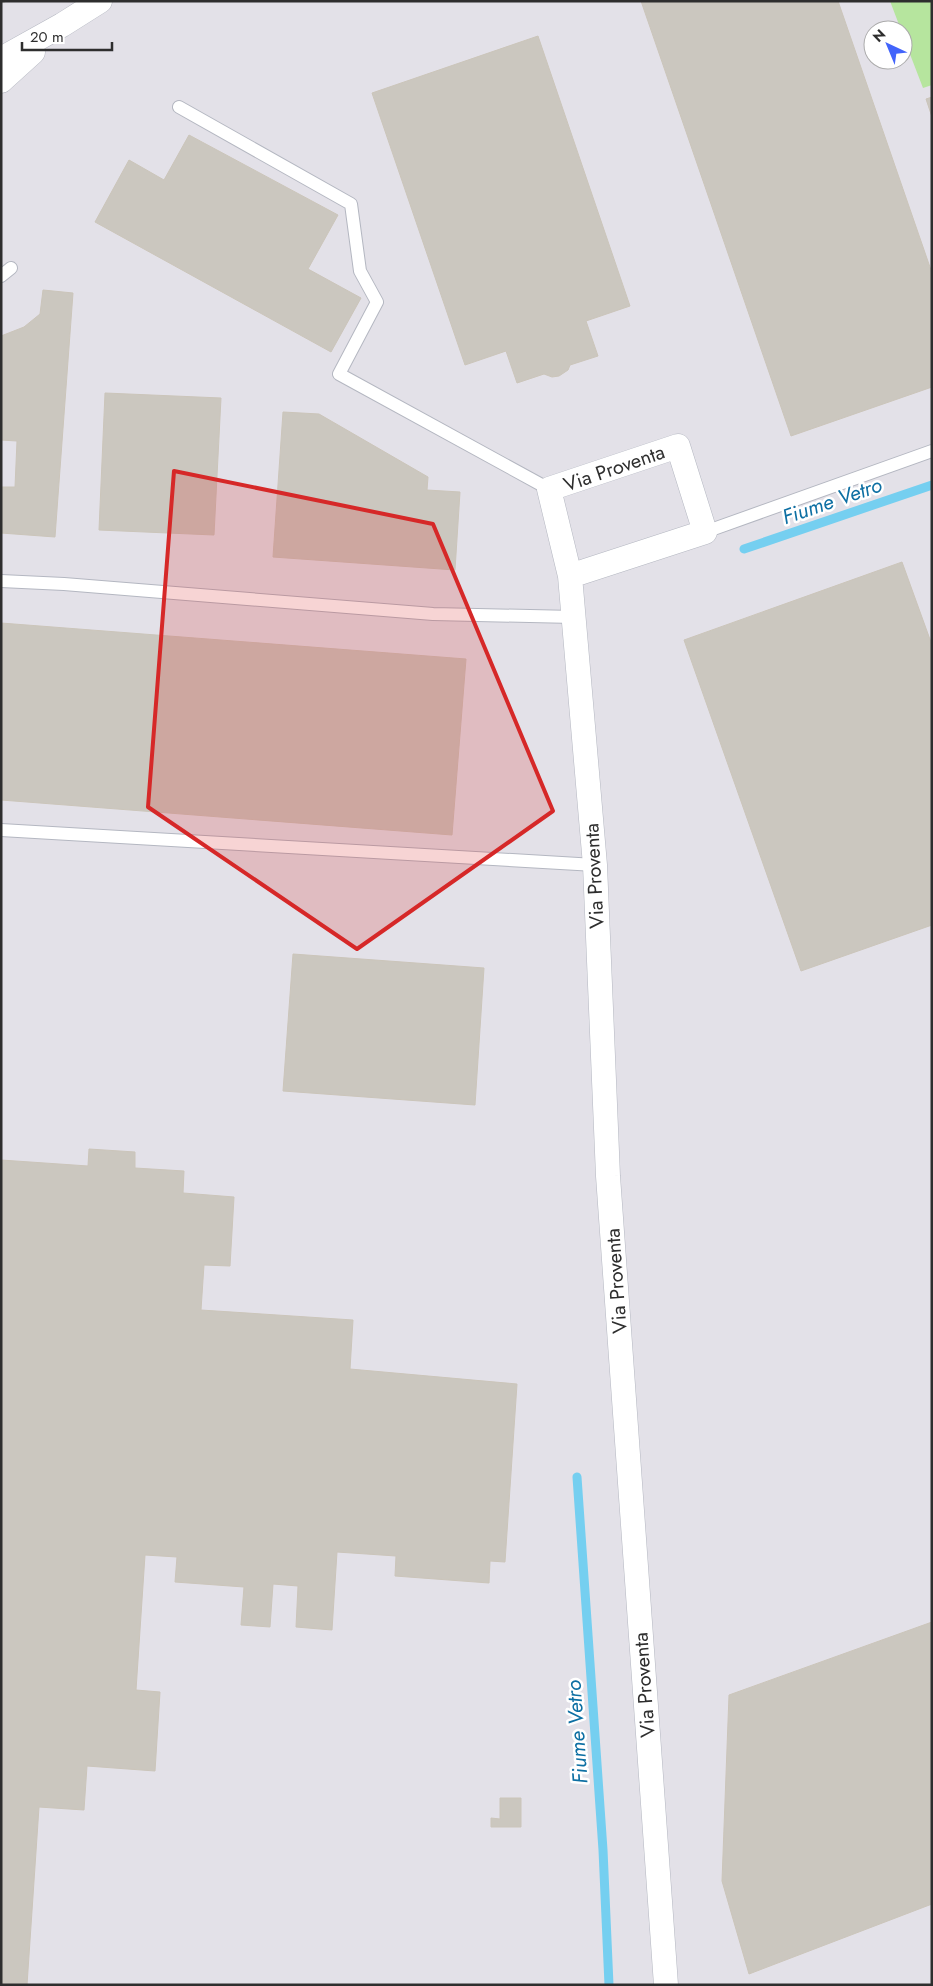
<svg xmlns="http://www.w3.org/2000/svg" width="933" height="1986" viewBox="0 0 933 1986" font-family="Jost,sans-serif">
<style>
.industrial{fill:#e3e1e8;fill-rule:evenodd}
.green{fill:#b6e59e}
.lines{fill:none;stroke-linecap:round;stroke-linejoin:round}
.stream{stroke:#75cff0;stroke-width:9}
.building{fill:#cbc7bf;stroke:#cbc5ba}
.lane-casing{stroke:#b4b7c1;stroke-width:14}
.street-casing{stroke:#b4b7c1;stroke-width:25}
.path{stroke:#c9c9c9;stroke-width:3;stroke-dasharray:4 2.5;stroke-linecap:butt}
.lane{stroke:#fff;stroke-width:12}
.street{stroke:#fff;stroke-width:24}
.marked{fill:#d62828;fill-opacity:0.2;stroke:#d62828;stroke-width:4;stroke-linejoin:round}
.labels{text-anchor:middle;stroke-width:5;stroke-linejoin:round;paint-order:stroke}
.street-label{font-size:20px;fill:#2e2e2e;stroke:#fff}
.water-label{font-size:21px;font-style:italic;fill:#0d6fa3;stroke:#fff}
</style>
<rect width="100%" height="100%" fill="#efe9e1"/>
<path class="industrial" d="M 1,1 L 932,1 L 932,1985 L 1,1985 ZM 873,30 L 903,30 L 903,60 L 873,60 Z"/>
<path class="green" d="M 890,1 L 932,1 L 932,85 L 923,88 L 903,36 L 903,30 L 901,30 Z"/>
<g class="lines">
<path class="stream" d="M 744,549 L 932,485
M 577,1477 L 603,1850 L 609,1985"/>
</g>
<path class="building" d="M 641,1 L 838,1 L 932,273 L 932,387 L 791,436 Z
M 538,36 L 630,306 L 586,321 L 598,356 L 570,365 L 568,370 L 559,376 L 552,377 L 544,374 L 517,383 L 506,351 L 465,365 L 372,93 Z
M 932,97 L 932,117 L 926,99 Z
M 189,135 L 338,215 L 308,269 L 361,298 L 331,352 L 95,222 L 129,160 L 164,180 Z
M 43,290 L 73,293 L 55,537 L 1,533 L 1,487 L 15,487 L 17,441 L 1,440 L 1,336 L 24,327 L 40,314 Z
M 105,393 L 221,398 L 214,535 L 99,530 Z
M 283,412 L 319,414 L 428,477 L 427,490 L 460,492 L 455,570 L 273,557 Z
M 902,562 L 932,645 L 932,925 L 801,971 L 684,640 Z
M 1,623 L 466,659 L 452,835 L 1,800 Z
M 293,954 L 484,968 L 475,1105 L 283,1091 Z
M 89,1149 L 135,1152 L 135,1168 L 184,1171 L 183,1193 L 234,1197 L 230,1266 L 204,1265 L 201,1310 L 353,1320 L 350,1369 L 517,1384 L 505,1562 L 490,1561 L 489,1583 L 395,1576 L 396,1556 L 337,1552 L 332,1630 L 296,1627 L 298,1586 L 273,1584 L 270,1627 L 241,1625 L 244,1587 L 175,1582 L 177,1557 L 145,1555 L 136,1690 L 160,1692 L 155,1771 L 87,1766 L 84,1810 L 39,1807 L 27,1985 L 1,1985 L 1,1160 L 88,1166 Z
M 932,1622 L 932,1904 L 749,1974 L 722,1881 L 729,1695 Z
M 500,1798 L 521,1798 L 521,1827 L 491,1827 L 491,1818 L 500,1819 Z"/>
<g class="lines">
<g class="lane-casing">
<path id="lane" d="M 179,107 L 351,204 L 360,271 L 377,302 L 339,374 L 549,489
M 1,276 L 11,268
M 705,532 L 932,451
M 1,581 L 64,584 L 433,614 L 574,617
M 1,830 L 595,865"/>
</g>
<g class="street-casing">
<path id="street" d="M 1,59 L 62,25 L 100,1
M 1,81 L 33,52
M 570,576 L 705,532 L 678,446 L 549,489 L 570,576 L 595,865 L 608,1176 L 666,1985"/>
</g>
<path class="path" d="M 1,2 L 5,1"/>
<use href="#lane" class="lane"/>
<use href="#street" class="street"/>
</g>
<path class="marked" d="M 174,471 L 433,524 L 553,811 L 357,949 L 148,807 Z"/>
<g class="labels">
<g class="street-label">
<text transform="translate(614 468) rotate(-19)" y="7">Via Proventa</text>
<text transform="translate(594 876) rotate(-93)" y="7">Via Proventa</text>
<text transform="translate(616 1281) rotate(-94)" y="7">Via Proventa</text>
<text transform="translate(644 1685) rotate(-94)" y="7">Via Proventa</text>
</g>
<g class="water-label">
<text transform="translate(832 501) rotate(-19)" y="7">Fiume Vetro</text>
<text transform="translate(577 1732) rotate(-94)" y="7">Fiume Vetro</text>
</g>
</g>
<rect width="933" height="1986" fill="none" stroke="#2e2e2e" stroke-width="5"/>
<g transform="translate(888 45) rotate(316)"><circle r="24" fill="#ffffff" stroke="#ababab"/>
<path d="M0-4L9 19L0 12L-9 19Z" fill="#4264fb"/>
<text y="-8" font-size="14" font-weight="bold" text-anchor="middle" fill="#2e2e2e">N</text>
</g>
<path d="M22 42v8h90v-8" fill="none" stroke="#2e2e2e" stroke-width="2.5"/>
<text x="30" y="42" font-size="15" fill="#2e2e2e" stroke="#ffffff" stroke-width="4" paint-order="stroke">20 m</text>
</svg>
